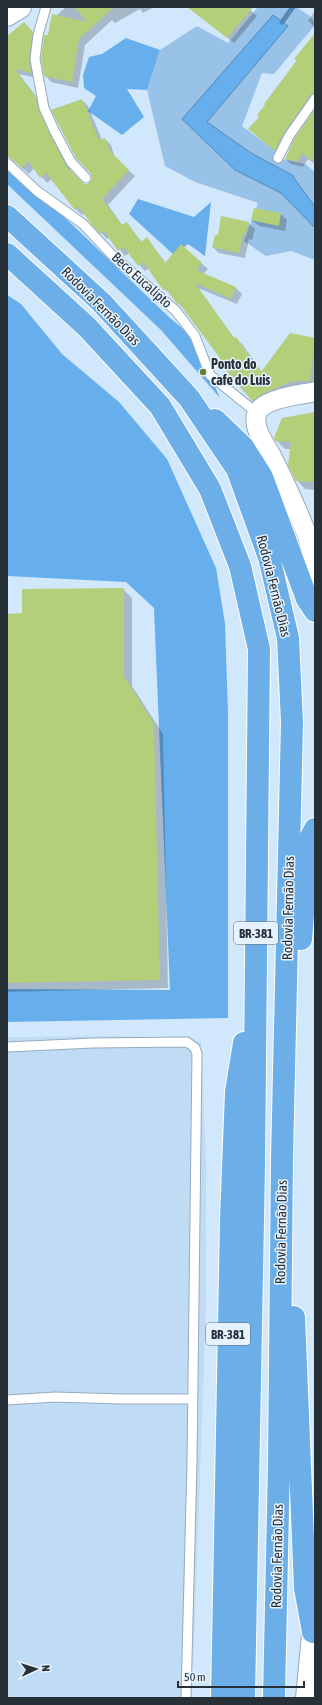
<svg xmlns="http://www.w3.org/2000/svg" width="322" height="1705" viewBox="0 0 322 1705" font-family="'Asap Condensed',sans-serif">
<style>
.built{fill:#c0dcf5}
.green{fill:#98c2e7}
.forest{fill:#67afec}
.water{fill:#67afec;stroke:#5489b6}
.shadow{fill:#0003}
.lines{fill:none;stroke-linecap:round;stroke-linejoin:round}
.stream{stroke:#5489b6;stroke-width:5}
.building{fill:#b3cf7a}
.lane-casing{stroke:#96abbe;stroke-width:11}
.street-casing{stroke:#96abbe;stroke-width:21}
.secondary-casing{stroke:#96abbe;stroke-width:24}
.highway-casing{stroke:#fff;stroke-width:24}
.lane{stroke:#fff;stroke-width:9}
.street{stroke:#fff;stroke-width:19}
.secondary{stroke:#fff;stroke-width:22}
.highway{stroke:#6cafe8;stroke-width:22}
.poi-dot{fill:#698032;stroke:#e6f3ff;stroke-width:1.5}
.labels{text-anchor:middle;stroke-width:3;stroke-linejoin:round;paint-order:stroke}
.shield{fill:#e6f3ff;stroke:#606a73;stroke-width:1}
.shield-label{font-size:13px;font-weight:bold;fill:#272f37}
.street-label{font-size:14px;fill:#272f37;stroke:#e6f3ff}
.poi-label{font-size:14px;font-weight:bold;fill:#272f37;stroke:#e6f3ff;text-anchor:start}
</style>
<rect width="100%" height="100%" fill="#d1e7fb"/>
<path class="built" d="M 129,1036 L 201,1041 L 206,1163 L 206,1309 L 192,1698 L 7,1698 L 7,1037 Z"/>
<path class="green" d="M 258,7 L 296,7 L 310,16 L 315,23 L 315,25 L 274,74 L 262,73 L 242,126 L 274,150 L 278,158 L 305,164 L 315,172 L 315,260 L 291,251 L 266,256 L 244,241 L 258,203 L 195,182 L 165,166 L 147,90 L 160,50 L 197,26 L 228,43 Z"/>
<path class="forest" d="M 126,38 L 160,50 L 147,90 L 127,89 L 144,117 L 122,135 L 88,111 L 96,96 L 84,88 L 83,75 L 89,57 L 102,54 Z
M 7,166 L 37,191 L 171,319 L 197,340 L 210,375 L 220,398 L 161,330 L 7,184 Z
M 138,199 L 194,217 L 211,202 L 205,256 L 188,244 L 174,255 L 129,214 Z
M 7,295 L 21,304 L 62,354 L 119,402 L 167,459 L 216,568 L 225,624 L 228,714 L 228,1018 L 7,1022 L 7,989 L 170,990 L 154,608 L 126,582 L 7,576 Z"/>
<path class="water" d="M 273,15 L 288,26 L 207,122 L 251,153 L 292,175 L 315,207 L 315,228 L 281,193 L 235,170 L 182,119 Z"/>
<path class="shadow" d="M 66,7 L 154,7 L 143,13 L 140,9 L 115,23 L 112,20 L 85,45 L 78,88 L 51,82 L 45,75 L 49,36 L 56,16 Z
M 201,7 L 253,7 L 250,10 L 257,16 L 234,43 L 197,13 Z
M 315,11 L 315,27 L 308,21 Z
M 30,29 L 38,39 L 37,78 L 19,74 L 42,104 L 44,117 L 72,172 L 82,183 L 87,185 L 93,179 L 82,100 L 88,106 L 102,140 L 105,139 L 111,145 L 115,158 L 135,176 L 108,205 L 123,226 L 126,223 L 142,242 L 147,239 L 166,263 L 182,246 L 208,269 L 203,274 L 236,288 L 242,294 L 237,304 L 198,288 L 235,339 L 242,344 L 262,372 L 290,335 L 315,339 L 315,386 L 259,407 L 237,384 L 227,370 L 229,369 L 184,310 L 171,294 L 164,289 L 149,268 L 145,271 L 129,253 L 125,256 L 110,237 L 107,239 L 93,224 L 85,213 L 82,215 L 76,209 L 52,179 L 47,183 L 34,168 L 29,174 L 7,155 L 7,36 Z
M 315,35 L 315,103 L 281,156 L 256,135 L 260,117 Z
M 315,111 L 315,164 L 308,159 L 303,167 L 291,164 L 286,159 Z
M 255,209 L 281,214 L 287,220 L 285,231 L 259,226 L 252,220 Z
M 248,223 L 255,229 L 252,240 L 249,239 L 245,258 L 219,253 L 213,247 L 219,237 Z
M 315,413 L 315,490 L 305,489 L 297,480 L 291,449 L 285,449 L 276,440 Z
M 123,589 L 132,598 L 132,686 L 163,734 L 168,988 L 7,992 L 7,615 L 23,614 Z"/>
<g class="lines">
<path class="stream" d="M 282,22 L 293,7"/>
</g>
<path class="building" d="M 74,7 L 114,7 L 79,39 L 72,82 L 44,76 L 41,59 L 44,36 L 44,35 L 48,35 L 52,14 L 87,22 Z
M 187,7 L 253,7 L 227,38 Z
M 24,22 L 33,32 L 29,58 L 31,73 L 15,69 L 36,97 L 39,110 L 66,166 L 84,184 L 88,184 L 92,180 L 91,174 L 76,158 L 51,110 L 82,99 L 99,140 L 105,138 L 110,151 L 129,170 L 102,199 L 122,225 L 127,222 L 141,242 L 147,237 L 165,263 L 181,244 L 202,263 L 196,270 L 236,287 L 231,299 L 195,283 L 234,338 L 236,337 L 261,372 L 290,333 L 315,338 L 310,381 L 292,381 L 264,393 L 252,401 L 238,383 L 237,384 L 226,370 L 228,369 L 179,303 L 178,305 L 165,288 L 163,290 L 143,262 L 138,266 L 124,247 L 118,251 L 104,231 L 100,234 L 92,225 L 79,207 L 75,210 L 46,173 L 40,178 L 28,161 L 22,168 L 7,155 L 7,36 Z
M 315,33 L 315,93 L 310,96 L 284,133 L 275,151 L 248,129 L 259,117 L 257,115 L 265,105 L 264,104 L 297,60 L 294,59 Z
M 315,109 L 315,163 L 302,153 L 297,162 L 285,159 L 294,139 Z
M 254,208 L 281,213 L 279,226 L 251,220 Z
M 221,216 L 249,222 L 246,234 L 243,234 L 239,253 L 212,247 L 215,235 L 218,235 Z
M 315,412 L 315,482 L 296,481 L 288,465 L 291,442 L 275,441 L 274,438 L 282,418 Z
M 124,588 L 124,676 L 154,724 L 160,980 L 7,983 L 7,614 L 22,613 L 22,589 Z"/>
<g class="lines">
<g class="lane-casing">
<path id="lane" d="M 46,7 L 38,35 L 35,59 L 44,108 L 54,130 L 71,162 L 86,178
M 278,158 L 289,136 L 315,99
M 7,163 L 37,191 L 83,224 L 113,256 L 176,311 L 195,336 L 210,375 L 257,413
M 7,1047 L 93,1043 L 187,1042 L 195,1048 L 197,1054 L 192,1461 L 186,1698
M 7,1400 L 55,1397 L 121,1399 L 193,1399"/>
</g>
<g class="street-casing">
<path id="street" d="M 315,392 C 301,394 263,399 257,413 C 252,427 264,443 271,455 C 285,483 299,512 309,541 C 314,557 313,576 315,593"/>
</g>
<g class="secondary-casing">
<path id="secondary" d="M 7,15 L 20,7
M 307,1698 L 315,1614"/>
</g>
<g class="highway-casing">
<path id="highway" d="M 7,216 L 101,302 L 189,398 L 237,469 L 269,557 L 288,638 L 292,722 L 282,1159 L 279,1462 L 274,1698
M 7,254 L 87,327 L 160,406 L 210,489 L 240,566 L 259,649 L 254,1168 L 244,1698
M 215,420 L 243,447 L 262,477 L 307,599 L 315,611
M 301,939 L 309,841 L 315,829
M 294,1317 L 305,1588 L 313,1632
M 222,1698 L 231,1219 L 236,1092 L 244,1043"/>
</g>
<use href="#lane" class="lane"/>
<use href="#street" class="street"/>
<use href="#secondary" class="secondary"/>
<use href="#highway" class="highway"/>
</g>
<circle class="poi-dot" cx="203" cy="372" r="4"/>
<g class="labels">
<g class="shield">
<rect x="234" y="922" width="44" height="22" rx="3"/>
<rect x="206" y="1323" width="44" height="22" rx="3"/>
</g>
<g class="shield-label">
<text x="256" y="938">BR-381</text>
<text x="228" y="1339">BR-381</text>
</g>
<g class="street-label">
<text transform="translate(142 280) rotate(42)" y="5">Beco Eucalipto</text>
<text transform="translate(101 306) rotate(45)" y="5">Rodovia Fernão Dias</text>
<text transform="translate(274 586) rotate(76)" y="5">Rodovia Fernão Dias</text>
<text transform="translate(288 908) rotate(-89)" y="5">Rodovia Fernão Dias</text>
<text transform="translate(281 1232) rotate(-89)" y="5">Rodovia Fernão Dias</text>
<text transform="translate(277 1556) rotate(-89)" y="5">Rodovia Fernão Dias</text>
</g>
<g class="poi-label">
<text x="211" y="369">Ponto do<tspan x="211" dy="16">cafe do Luis</tspan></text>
</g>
</g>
<rect width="322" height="1705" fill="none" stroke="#272f37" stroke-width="16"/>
<g transform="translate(36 1669) rotate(86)" stroke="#e6f3ff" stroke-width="3" paint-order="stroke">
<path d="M0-3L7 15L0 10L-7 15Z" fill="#272f37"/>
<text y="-6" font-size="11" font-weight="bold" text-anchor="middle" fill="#272f37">N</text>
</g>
<path d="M178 1681v6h126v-6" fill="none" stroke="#272f37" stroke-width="2"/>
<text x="184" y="1681" font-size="12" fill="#272f37" stroke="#e6f3ff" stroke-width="3" paint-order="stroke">50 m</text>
</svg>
